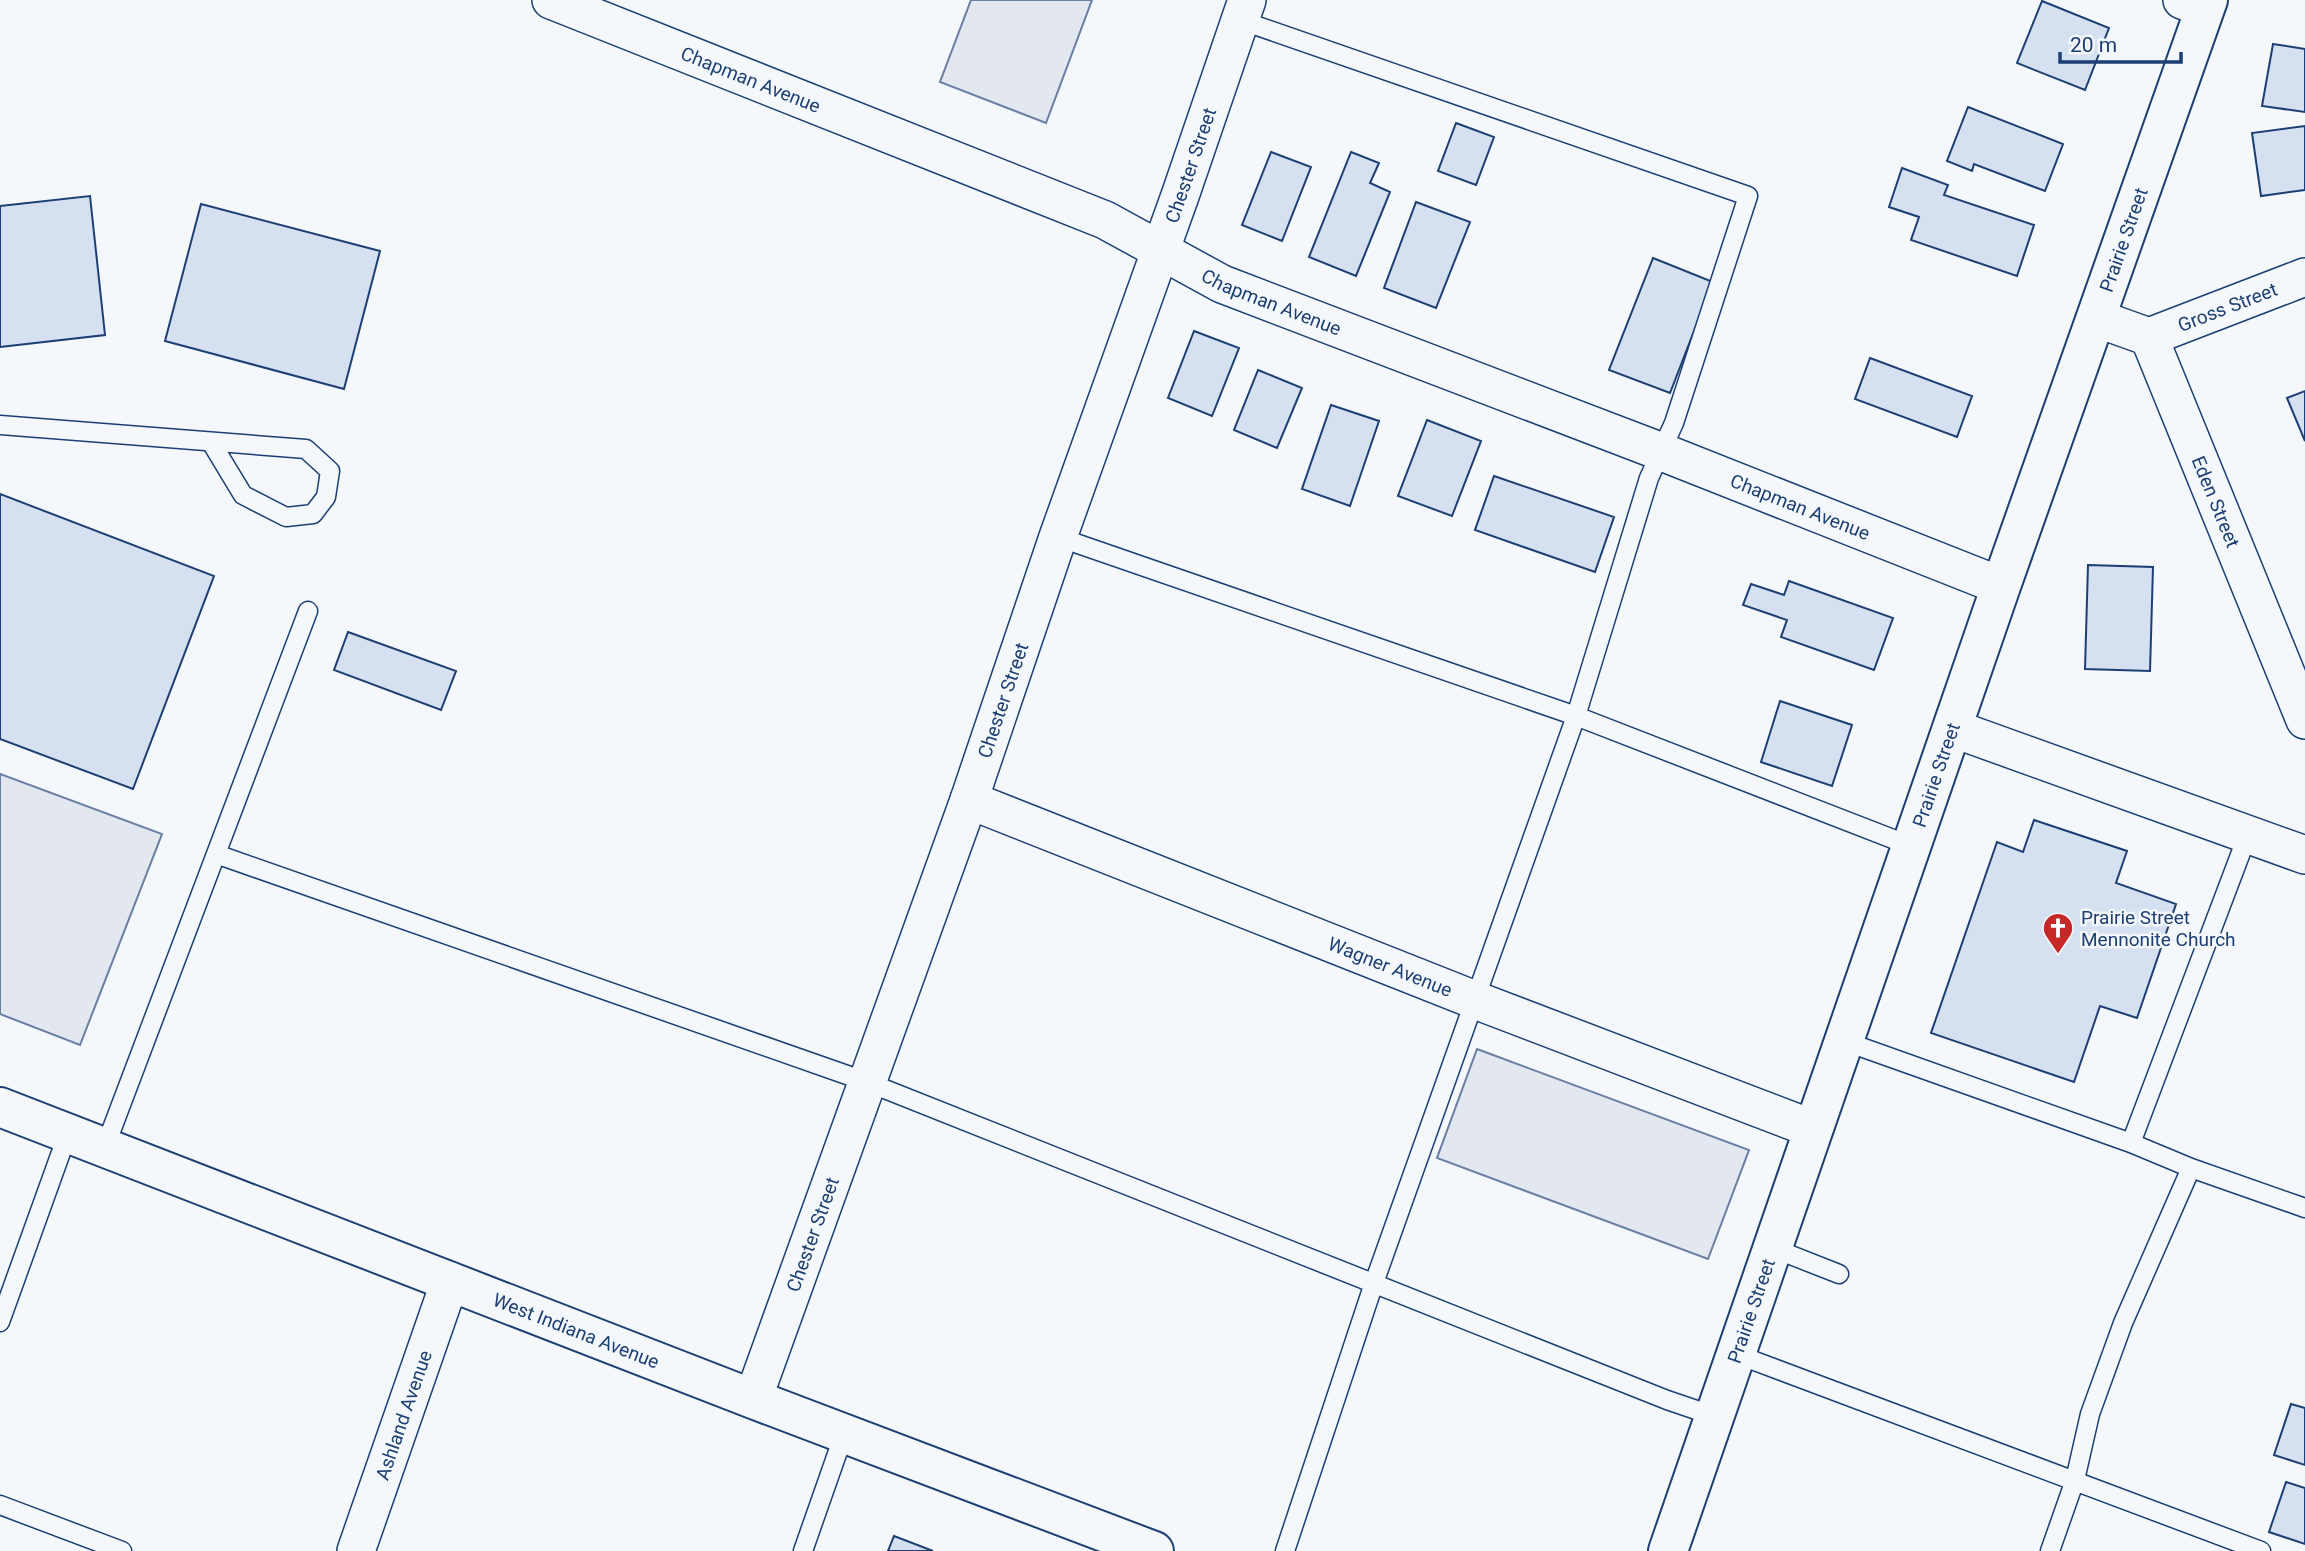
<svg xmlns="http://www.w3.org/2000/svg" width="2305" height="1551" viewBox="0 0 2305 1551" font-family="Roboto,sans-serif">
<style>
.parking{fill:#e3e8f0;stroke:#687fa3;stroke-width:2}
.building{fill:#d5e0f0;stroke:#1d3f73;stroke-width:2}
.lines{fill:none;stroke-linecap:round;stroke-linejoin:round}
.lane-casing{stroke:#1d3f73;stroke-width:21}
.street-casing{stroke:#1d3f73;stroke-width:40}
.secondary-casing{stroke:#1d3f73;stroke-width:42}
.lane{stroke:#f4f7fb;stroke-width:18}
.street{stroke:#f4f7fb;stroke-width:37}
.secondary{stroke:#f4f7fb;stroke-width:38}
.labels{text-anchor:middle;stroke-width:5;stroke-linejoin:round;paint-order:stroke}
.street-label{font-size:19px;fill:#1d3f73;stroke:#f4f7fb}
.poi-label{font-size:19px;fill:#1d3f73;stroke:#f4f7fb;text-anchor:start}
</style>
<rect width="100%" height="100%" fill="#f4f7fb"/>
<path class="parking" d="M 971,0 L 1092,0 L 1046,123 L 940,82 Z
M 0,774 L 162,834 L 80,1045 L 0,1014 Z
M 1477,1049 L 1749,1150 L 1708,1259 L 1437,1158 Z"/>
<path class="building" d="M 2042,1 L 2109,28 L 2085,90 L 2017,63 Z
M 2273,44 L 2305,49 L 2305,112 L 2262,106 Z
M 1968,107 L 2063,144 L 2045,191 L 1974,164 L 1972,171 L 1947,161 Z
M 1456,123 L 1494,137 L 1476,185 L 1438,171 Z
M 2305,126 L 2305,190 L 2261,196 L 2252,133 Z
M 1271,152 L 1311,167 L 1282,241 L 1242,225 Z
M 1351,152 L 1379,163 L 1370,183 L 1390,192 L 1356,276 L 1309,257 Z
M 1902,168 L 1948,185 L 1944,195 L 2034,225 L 2017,276 L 1911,240 L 1919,217 L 1889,207 Z
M 90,196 L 105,335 L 0,347 L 0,206 Z
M 1416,202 L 1470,222 L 1436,308 L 1384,288 Z
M 201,204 L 380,251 L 344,389 L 165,341 Z
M 1653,258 L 1713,282 L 1670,393 L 1609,370 Z
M 1194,331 L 1239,348 L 1212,416 L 1168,398 Z
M 1870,358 L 1972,396 L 1957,437 L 1855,399 Z
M 1258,370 L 1302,388 L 1277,448 L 1234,430 Z
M 2305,391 L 2305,441 L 2287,398 Z
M 1331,405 L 1379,421 L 1350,506 L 1302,489 Z
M 1427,420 L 1481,441 L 1452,516 L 1398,496 Z
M 1494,476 L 1614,517 L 1595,572 L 1475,530 Z
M 0,494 L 214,576 L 133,789 L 0,739 Z
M 2088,565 L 2153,567 L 2150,671 L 2085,669 Z
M 1789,581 L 1893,618 L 1874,670 L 1781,637 L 1787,620 L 1743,605 L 1751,584 L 1784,595 Z
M 348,632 L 456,671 L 441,710 L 334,670 Z
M 1780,701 L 1852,725 L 1832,786 L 1761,762 Z
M 2034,820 L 2127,851 L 2116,883 L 2176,904 L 2137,1018 L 2100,1006 L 2074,1082 L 1931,1033 L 1997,842 L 2023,852 Z
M 2291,1404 L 2305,1408 L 2305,1465 L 2274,1455 Z
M 2286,1482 L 2305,1488 L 2305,1544 L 2269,1532 Z
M 894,1536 L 933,1551 L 888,1551 Z"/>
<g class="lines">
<g class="lane-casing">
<path id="lane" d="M 1240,20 L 1748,196 L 1674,423 L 1649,478 L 1576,716 L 1374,1283 L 1285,1551
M 0,425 L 306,449 L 330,471 L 326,497 L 313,514 L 286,517 L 243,495 L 211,442
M 1058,537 L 1576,716 L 1911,846
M 216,854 L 867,1082 L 1667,1400 L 1714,1416
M 1844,1041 L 2131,1143 L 2191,1168 L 2305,1208
M 2131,1143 L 2248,834
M 105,1147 L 308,611
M 1773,1248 L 1839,1274
M 0,1322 L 68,1133
M 1736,1354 L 2261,1551
M 0,1505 L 122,1551
M 803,1551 L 844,1434
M 2050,1551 L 2075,1480 L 2090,1414 L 2123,1323 L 2191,1168"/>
</g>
<g class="street-casing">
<g id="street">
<path id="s1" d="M 551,0 L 1105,220 L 1222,284 L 1662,452 L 2001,586"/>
<path d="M 2182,0 L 2205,8"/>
<path id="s2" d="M 2096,318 L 2149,337 L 2305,720"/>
<path id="s3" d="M 2149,337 L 2305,277"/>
<path d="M 1952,728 L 2305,855"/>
<path id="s4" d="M 969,800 L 1475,1000 L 1813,1129"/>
<path id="s5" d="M 753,1399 L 969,800 L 1058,537 L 1181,193 L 1247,0"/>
<path id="s6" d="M 356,1551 L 450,1281"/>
</g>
</g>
<g class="secondary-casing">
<g id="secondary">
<path id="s7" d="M 0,1107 L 753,1399 L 1154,1551"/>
<path id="s8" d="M 1668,1551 L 2001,586 L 2208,0"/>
</g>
</g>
<use href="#lane" class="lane"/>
<use href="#street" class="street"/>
<use href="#secondary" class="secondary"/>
</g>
<defs>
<g id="church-pin" transform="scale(1.575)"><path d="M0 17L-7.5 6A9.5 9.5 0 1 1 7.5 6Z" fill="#c62828" stroke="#f4f7fb"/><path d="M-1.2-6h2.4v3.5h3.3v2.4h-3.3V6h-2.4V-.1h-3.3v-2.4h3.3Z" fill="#fff"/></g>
</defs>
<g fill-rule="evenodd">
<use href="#church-pin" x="2058" y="928"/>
</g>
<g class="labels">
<g class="street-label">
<text dy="7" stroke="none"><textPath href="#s1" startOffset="215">Chapman Avenue</textPath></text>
<text dy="7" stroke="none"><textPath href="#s5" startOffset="1309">Chester Street</textPath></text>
<text dy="7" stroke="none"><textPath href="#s8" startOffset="1388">Prairie Street</textPath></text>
<text dy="7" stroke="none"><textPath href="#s1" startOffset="782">Chapman Avenue</textPath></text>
<text dy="7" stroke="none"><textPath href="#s3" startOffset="84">Gross Street</textPath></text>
<text dy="7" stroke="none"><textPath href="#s2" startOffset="234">Eden Street</textPath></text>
<text dy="7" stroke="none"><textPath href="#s1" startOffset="1349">Chapman Avenue</textPath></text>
<text dy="7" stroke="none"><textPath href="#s5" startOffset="742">Chester Street</textPath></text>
<text dy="7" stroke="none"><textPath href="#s8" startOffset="821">Prairie Street</textPath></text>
<text dy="7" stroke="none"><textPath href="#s4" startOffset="453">Wagner Avenue</textPath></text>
<text dy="7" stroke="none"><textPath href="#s5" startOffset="175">Chester Street</textPath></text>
<text dy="7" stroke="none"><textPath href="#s8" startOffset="254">Prairie Street</textPath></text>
<text dy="7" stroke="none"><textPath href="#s7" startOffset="618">West Indiana Avenue</textPath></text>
<text dy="7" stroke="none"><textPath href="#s6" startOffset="144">Ashland Avenue</textPath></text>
</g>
<g class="poi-label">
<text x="2081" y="924">Prairie Street<tspan x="2081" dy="22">Mennonite Church</tspan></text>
</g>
</g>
<path d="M2060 52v10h121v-10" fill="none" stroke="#1d3f73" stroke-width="3.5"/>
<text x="2070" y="52" font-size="21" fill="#1d3f73" stroke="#f4f7fb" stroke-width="5" paint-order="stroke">20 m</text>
</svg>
